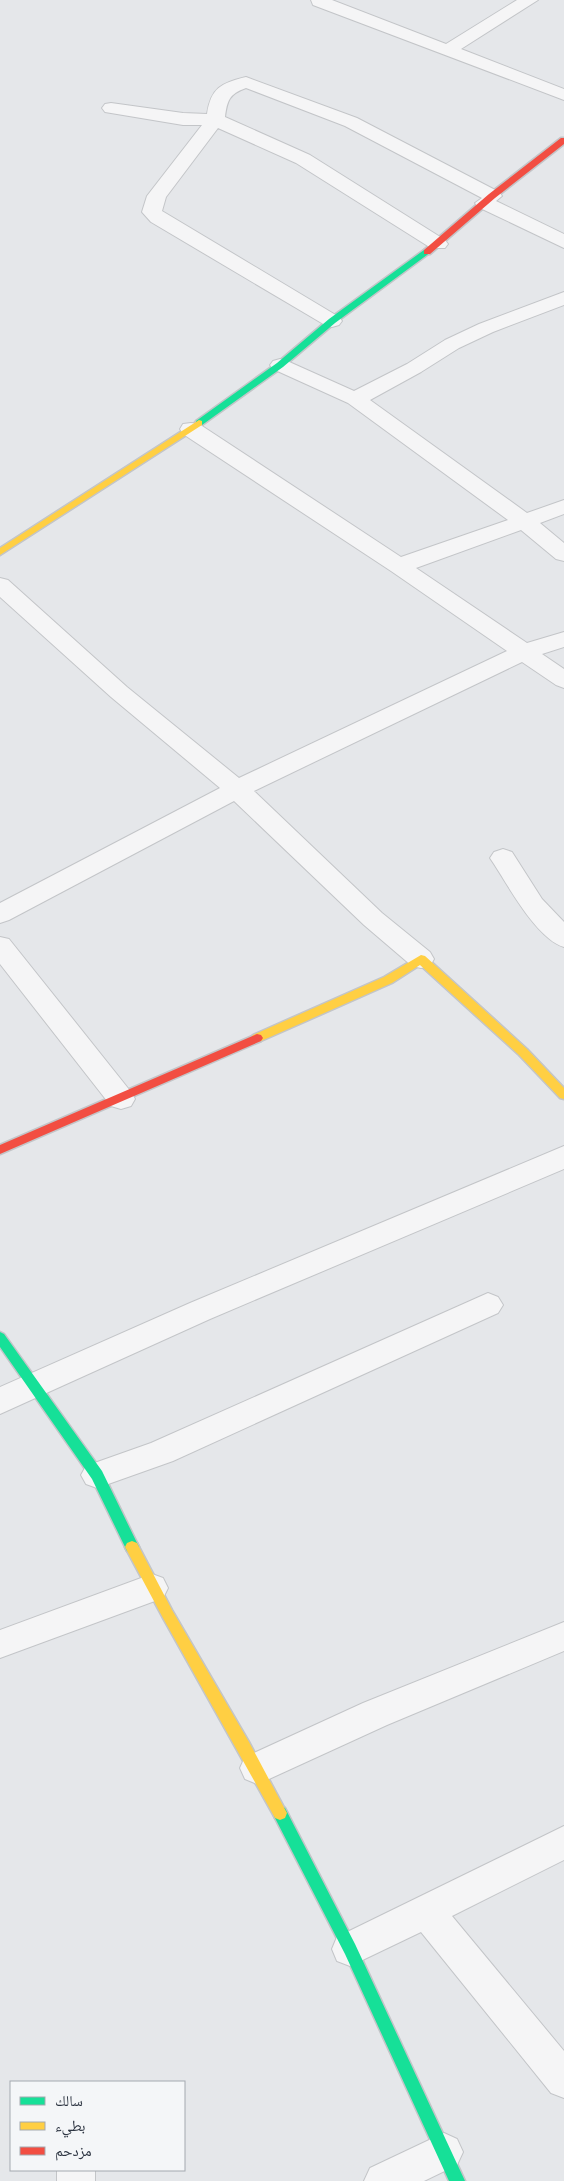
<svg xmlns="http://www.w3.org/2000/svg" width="564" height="2181" viewBox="0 0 564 2181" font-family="'Space Grotesk','Noto Naskh Arabic',sans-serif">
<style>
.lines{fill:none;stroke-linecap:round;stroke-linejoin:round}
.street-casing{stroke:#c3c5c8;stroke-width:2}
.fast-casing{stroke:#c3c5c8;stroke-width:3}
.slow-casing{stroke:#c3c5c8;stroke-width:3}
.jam-casing{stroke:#c3c5c8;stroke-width:3}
.street{fill:#f5f5f6;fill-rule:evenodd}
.fast{fill:#16e098;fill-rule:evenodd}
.slow{fill:#ffcf43;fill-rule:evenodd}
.jam{fill:#f24e42;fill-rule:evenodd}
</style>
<rect width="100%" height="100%" fill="#e5e7ea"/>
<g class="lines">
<g class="street-casing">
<path id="street" d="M 311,0 L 332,0 L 446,44 L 517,0 L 538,0 L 461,49 L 564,89 L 564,100 L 313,5 Z
M 246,77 L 357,118 L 499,192 L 502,196 L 496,201 L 564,234 L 564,248 L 478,207 L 475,203 L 482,198 L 345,126 L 246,88 C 229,94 227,101 225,117 L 310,155 L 445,240 L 448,244 L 445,248 L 431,248 L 296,163 L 218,128 L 166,197 L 162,211 L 339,317 L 342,321 L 339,325 L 332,327 L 325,325 L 151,222 L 142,212 L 147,196 L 202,125 L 183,125 L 105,112 L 102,108 L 105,104 L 111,103 L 183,113 L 207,114 C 211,88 221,83 246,77 Z
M 564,292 L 564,305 L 493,332 L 459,348 L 421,372 L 370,400 L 527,513 L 564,500 L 564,514 L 540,523 L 564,543 L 564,561 L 556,559 L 521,530 L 416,568 L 527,643 L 564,632 L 564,647 L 542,654 L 564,669 L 564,688 L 556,685 L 522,662 L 254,791 L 382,913 L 430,952 L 434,959 L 430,966 L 421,968 L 412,966 L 364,925 L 234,801 L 9,920 L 0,923 L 0,903 L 220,788 L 111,697 L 0,597 L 0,578 L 8,580 L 127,687 L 239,778 L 507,651 L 391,571 L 183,434 L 180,429 L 183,424 L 191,423 L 199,424 L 401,557 L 508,520 L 348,403 L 273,369 L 270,365 L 273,361 L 280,359 L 287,361 L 354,391 L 407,364 L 445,340 L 479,324 Z
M 503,849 L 512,852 L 542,899 L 564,922 L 564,947 C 537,939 509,887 494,864 L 490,858 L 494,852 Z
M 0,937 L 9,939 L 131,1092 L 135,1099 L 131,1106 L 121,1109 L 111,1106 L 0,964 Z
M 564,1146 L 564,1169 L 210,1319 L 0,1414 L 0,1387 L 190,1303 Z
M 488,1293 L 498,1297 L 503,1305 L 498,1313 L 173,1461 L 97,1488 L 86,1484 L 81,1475 L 86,1466 L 151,1443 Z
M 152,1574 L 163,1578 L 168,1588 L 163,1598 L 0,1658 L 0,1630 Z
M 564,1622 L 564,1651 L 387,1725 L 269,1779 L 257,1784 L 245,1779 L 240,1768 L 245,1757 L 363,1703 Z
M 564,1826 L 564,1860 L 452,1916 L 564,2051 L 564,2098 L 551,2093 L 421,1932 L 350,1966 L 337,1961 L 332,1949 L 337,1937 Z
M 444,2133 L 457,2139 L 463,2152 L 457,2165 L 424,2181 L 364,2181 L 370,2168 Z
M 57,2170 L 95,2170 L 95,2181 L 57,2181 Z"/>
</g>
<g class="fast-casing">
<path id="fast" d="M 424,250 L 431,252 L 335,323 L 283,367 L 202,425 L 196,425 L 196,421 L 277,363 L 329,319 Z
M 0,1332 L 4,1334 L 102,1471 L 139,1547 L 137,1551 L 132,1553 L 127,1551 L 92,1479 L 0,1347 Z
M 280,1806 L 285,1808 L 355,1944 L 465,2181 L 449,2181 L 345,1954 L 275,1818 L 273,1813 L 275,1808 Z"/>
</g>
<g class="slow-casing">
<path id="slow" d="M 199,420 L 202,421 L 202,425 L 0,555 L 0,548 Z
M 421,955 L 425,956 L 527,1049 L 564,1088 L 564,1099 L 560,1098 L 519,1055 L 420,965 L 392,983 L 261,1041 L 257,1042 L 251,1038 L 253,1035 L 384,977 Z
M 132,1541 L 137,1543 L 172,1610 L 249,1742 L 287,1813 L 285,1818 L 280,1820 L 275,1818 L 163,1618 L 125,1547 L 127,1543 Z"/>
</g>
<g class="jam-casing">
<path id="jam" d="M 561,138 L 564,138 L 564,144 L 495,198 L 430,254 L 424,254 L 424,250 L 489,194 Z
M 257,1034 L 261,1035 L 263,1038 L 261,1041 L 0,1154 L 0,1145 Z"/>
</g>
<use href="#street" class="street"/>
<use href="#fast" class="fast"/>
<use href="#slow" class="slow"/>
<use href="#jam" class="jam"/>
</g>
<rect x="10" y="2081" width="175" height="90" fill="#f4f6f8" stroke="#a4a9af"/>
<rect x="20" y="2097" width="25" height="8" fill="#16e098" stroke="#a4a9af"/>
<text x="55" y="2106" font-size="15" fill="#2d3542">سالك</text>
<rect x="20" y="2122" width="25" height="8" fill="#ffcf43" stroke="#a4a9af"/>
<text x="55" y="2131" font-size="15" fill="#2d3542">بطيء</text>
<rect x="20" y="2147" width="25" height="8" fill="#f24e42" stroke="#a4a9af"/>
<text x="55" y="2156" font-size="15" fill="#2d3542">مزدحم</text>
</svg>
